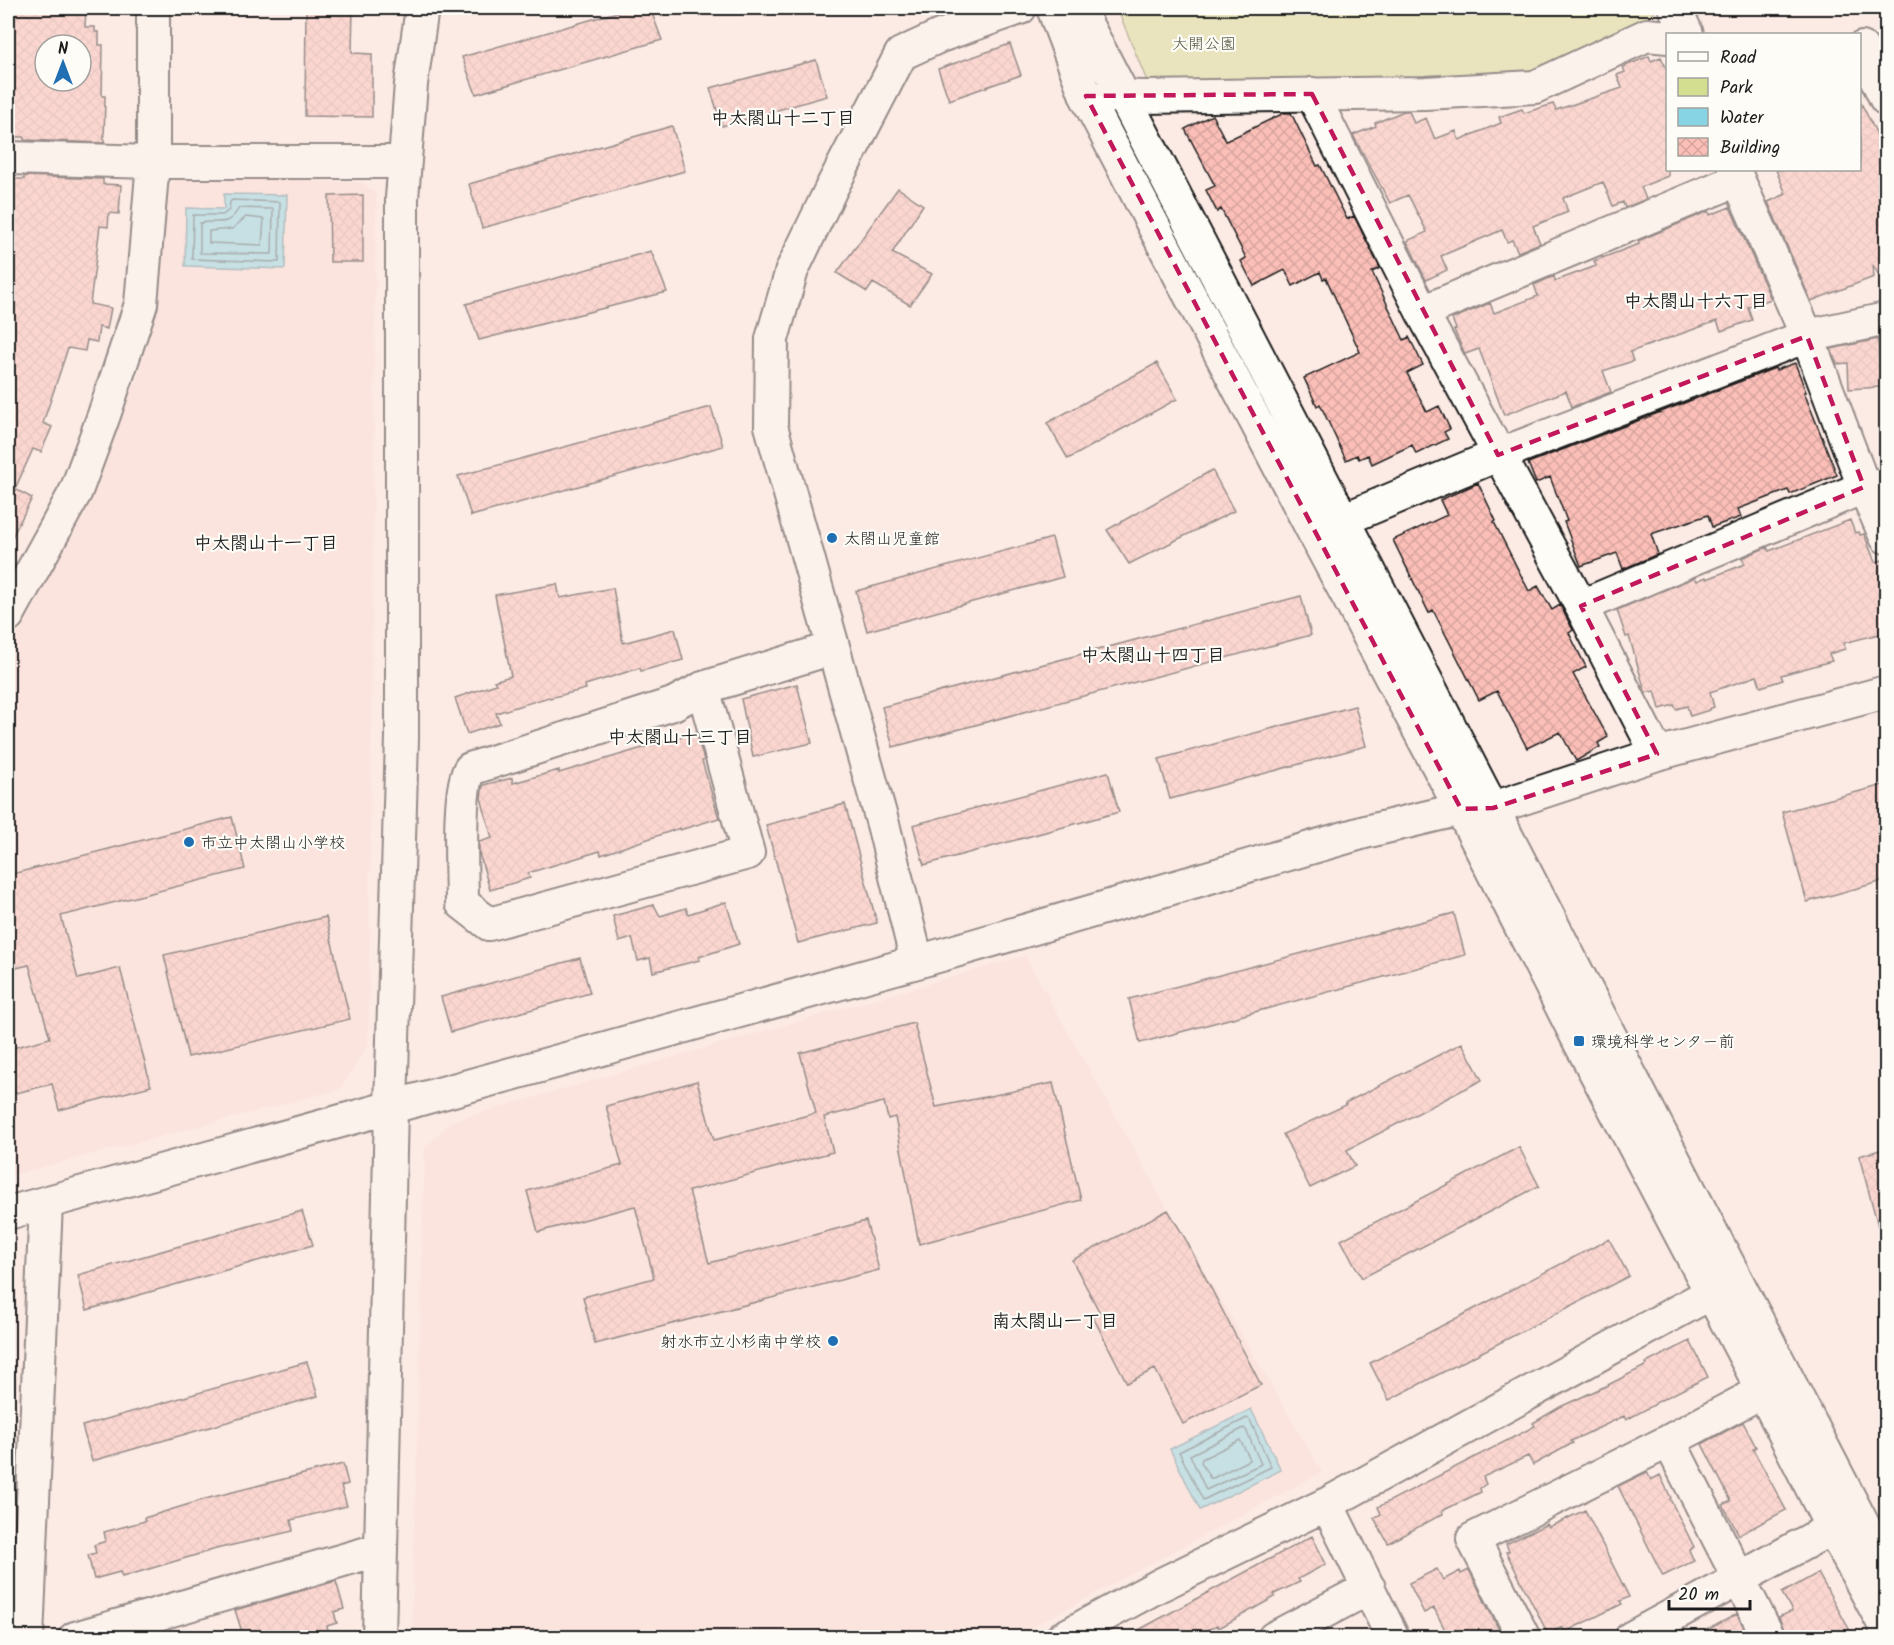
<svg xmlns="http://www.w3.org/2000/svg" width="1894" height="1645" viewBox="0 0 1894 1645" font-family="Kalam,'Klee One',sans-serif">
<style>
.built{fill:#fcddd7}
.park{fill:#d3de91;stroke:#787d56;stroke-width:1.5}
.water{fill:#86d4e4;stroke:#5c8a94;stroke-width:1.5}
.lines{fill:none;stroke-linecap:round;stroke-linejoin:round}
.shore{stroke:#46666c;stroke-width:1.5}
.building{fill:url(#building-cross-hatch);stroke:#1c1c1c;stroke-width:1.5;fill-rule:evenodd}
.minor-casing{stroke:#1c1c1c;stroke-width:36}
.minor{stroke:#fdfcf7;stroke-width:32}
.marked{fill:none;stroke:#c2185b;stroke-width:4.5;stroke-dasharray:12 8;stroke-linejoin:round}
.poi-dot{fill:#1f6fb2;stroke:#fdfcf7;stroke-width:2}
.labels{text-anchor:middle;stroke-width:4.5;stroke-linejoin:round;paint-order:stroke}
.park-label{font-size:16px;fill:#53563f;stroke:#fdfcf7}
.poi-label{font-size:16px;fill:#1c1c1c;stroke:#fdfcf7;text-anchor:start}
.neighbourhood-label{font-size:18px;font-weight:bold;fill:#1c1c1c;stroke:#fdfcf7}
</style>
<defs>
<pattern id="building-cross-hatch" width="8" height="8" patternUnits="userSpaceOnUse" patternTransform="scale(1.5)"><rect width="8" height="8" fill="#fbbfb8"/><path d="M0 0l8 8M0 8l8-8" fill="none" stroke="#d7a49e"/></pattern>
</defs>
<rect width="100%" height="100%" fill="#fceae4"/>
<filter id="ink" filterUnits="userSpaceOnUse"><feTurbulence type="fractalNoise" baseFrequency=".0167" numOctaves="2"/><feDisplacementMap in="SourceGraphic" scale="12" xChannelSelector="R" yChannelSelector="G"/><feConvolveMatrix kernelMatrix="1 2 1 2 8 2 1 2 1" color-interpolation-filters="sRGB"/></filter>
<g filter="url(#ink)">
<path class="built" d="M 181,176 L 363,183 L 376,194 L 368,1044 L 340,1089 L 8,1176 L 8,640 L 33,610 L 90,479 L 138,378 L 153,305 L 165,188 Z
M 1025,956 L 1168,1210 L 1322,1472 L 1013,1637 L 412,1638 L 425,1149 L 450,1122 Z"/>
<path class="park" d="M 1117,8 L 1657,8 L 1647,21 L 1525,75 L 1147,81 Z"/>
<path class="water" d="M 224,194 L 287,195 L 285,269 L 185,266 L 186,208 L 224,209 Z
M 1251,1409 L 1281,1470 L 1200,1510 L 1170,1449 Z"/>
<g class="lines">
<path class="shore" d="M 232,200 L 280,202 L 279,262 L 192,259 L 193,215 L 223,215 L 229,210 L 230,202 Z
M 239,208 L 273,209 L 272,254 L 200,253 L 200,223 C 219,219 227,229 239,208 Z
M 246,217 L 264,219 L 262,245 L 209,243 L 209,231 L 232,229 Z
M 1247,1418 L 1250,1420 L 1271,1467 L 1203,1500 L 1179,1452 Z
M 1244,1428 L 1246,1430 L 1261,1464 L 1206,1490 L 1190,1455 Z
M 1240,1440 L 1249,1457 L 1249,1460 L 1213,1478 L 1210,1478 L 1201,1462 L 1202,1459 Z"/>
</g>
<path class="building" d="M 8,8 L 86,8 L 85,27 L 95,27 L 95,32 L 99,32 L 99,45 L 103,45 L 102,96 L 105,96 L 104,143 L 24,140 L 24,137 L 8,137 ZM 45,45 L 81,45 L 81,81 L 45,81 Z
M 306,8 L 353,8 L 352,53 L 372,54 L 372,117 L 305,116 Z
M 631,8 L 650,8 L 662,40 L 476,94 L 462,57 Z
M 1010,44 L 1021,75 L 949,100 L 938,69 Z
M 1649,56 L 1651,61 L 1661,57 L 1668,73 L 1668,176 L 1641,187 L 1646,199 L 1625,208 L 1623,202 L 1613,206 L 1603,182 L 1563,198 L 1568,212 L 1533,226 L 1540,243 L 1518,252 L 1512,240 L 1507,242 L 1502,230 L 1441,256 L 1447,270 L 1426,280 L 1407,241 L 1427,232 L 1408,195 L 1390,203 L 1353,135 L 1376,126 L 1375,123 L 1404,111 L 1409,111 L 1414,123 L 1426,118 L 1435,139 L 1456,131 L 1459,140 L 1501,123 L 1499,117 L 1522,109 L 1524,113 L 1553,104 L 1556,110 L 1622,88 L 1617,75 L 1625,72 L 1623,67 Z
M 816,60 L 827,96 L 722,126 L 710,88 Z
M 1860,101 L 1887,154 L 1887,290 L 1873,265 L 1874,277 L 1811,301 L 1768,202 L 1786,194 L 1776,170 L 1860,170 Z
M 1284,113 L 1291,113 L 1317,166 L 1320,165 L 1347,219 L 1354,216 L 1380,268 L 1372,272 L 1404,340 L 1409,337 L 1423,365 L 1407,373 L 1427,412 L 1439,406 L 1450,429 L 1444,432 L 1448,439 L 1416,454 L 1412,445 L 1372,464 L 1368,455 L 1359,459 L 1357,455 L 1346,460 L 1320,404 L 1317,406 L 1304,378 L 1360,352 L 1326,278 L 1323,279 L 1320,272 L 1293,286 L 1285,270 L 1254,286 L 1241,261 L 1246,258 L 1221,209 L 1217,212 L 1206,190 L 1215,186 L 1185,129 L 1212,115 L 1226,141 Z
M 672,126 L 685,171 L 482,228 L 469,184 Z
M 24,176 L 103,179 L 103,184 L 121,185 L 119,214 L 109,213 L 108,227 L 100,226 L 90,304 L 111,308 L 107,329 L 99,327 L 97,342 L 87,340 L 85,351 L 68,348 L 43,423 L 52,427 L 41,452 L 33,449 L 15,489 L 32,498 L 8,545 L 8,179 L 24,179 Z
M 898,188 L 923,205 L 892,253 L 932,274 L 910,305 L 873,283 L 867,292 L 837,273 Z
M 363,195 L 363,262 L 330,262 L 329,196 Z
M 1730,207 L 1771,299 L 1748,307 L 1752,320 L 1721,331 L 1717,321 L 1630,352 L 1633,361 L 1603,371 L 1611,392 L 1572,407 L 1566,391 L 1504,415 L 1479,349 L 1465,354 L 1454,330 L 1456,329 L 1452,319 L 1490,303 L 1494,313 L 1538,296 L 1534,285 L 1554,276 L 1555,281 L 1596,266 L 1594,261 L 1639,244 L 1638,241 L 1709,211 L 1710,215 Z
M 651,251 L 667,292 L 479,340 L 466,304 Z
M 1878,339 L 1881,387 L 1849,389 L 1848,363 L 1837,364 L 1831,349 Z
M 1157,363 L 1177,399 L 1068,459 L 1047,423 Z
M 1795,363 L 1806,392 L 1804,392 L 1837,475 L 1790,494 L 1788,490 L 1738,509 L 1741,517 L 1712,527 L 1708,515 L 1651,534 L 1658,554 L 1623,569 L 1617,553 L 1581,566 L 1564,522 L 1567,521 L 1550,477 L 1536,483 L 1528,463 L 1775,368 L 1776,370 Z
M 711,407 L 723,446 L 471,516 L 458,476 Z
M 1212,470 L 1234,511 L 1129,564 L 1107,530 Z
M 1478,483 L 1496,521 L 1494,522 L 1529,591 L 1538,586 L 1552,610 L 1560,605 L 1573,630 L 1569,633 L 1586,667 L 1573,674 L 1608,737 L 1598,743 L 1600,747 L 1576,761 L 1560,732 L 1527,748 L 1497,691 L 1479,700 L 1433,610 L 1429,613 L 1393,540 L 1447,515 L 1440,500 Z
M 1850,520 L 1855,533 L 1859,532 L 1860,535 L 1864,534 L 1875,562 L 1883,560 L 1887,571 L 1887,632 L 1844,643 L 1845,649 L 1829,654 L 1832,661 L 1781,675 L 1783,680 L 1761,687 L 1757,676 L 1710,692 L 1714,707 L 1709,709 L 1710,710 L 1690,716 L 1687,706 L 1676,709 L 1674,705 L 1660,709 L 1655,691 L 1646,693 L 1645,691 L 1629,636 L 1626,637 L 1617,610 L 1695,577 L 1697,581 L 1706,577 L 1707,579 L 1745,564 L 1742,558 L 1767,547 L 1769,551 Z
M 1052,538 L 1063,577 L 867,631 L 856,591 Z
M 557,584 L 560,598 L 613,588 L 623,643 L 675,629 L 683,660 L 641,671 L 640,668 L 585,685 L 586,689 L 550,698 L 549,697 L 496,713 L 500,723 L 467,734 L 455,698 L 496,684 L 494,681 L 511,676 L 495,595 Z
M 1301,596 L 1311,635 L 893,747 L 882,707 Z
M 797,684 L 812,743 L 753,757 L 741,699 Z
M 1355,706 L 1366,746 L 1170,799 L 1159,759 Z
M 696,732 L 704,760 L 702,761 L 719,818 L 680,830 L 680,828 L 601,855 L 600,851 L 528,873 L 530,878 L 490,890 L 479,853 L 479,842 L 492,838 L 481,798 L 483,785 L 512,778 L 513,783 L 559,770 L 559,773 Z
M 1108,772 L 1119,812 L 924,865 L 913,825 Z
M 1887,784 L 1887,880 L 1807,902 L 1782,812 Z
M 845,804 L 877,923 L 798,943 L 766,825 Z
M 232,817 L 245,869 L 61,916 L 78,979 L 120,968 L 151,1086 L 59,1110 L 52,1084 L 8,1095 L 8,1049 L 50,1038 L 29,965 L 8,970 L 8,875 Z
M 726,902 L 739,944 L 699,957 L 700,960 L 653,972 L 650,958 L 638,961 L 632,938 L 619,942 L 613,916 L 654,905 L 660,916 L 686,908 L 688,914 Z
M 1454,913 L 1465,955 L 1140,1043 L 1129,999 Z
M 326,917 L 350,1019 L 188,1057 L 164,955 Z
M 580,958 L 590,993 L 451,1032 L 441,997 Z
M 914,1023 L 936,1107 L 1053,1083 L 1081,1200 L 919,1244 L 895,1117 L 888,1119 L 884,1102 L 824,1117 L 833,1152 L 689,1191 L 709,1263 L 866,1221 L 879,1270 L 595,1344 L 583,1297 L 654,1278 L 635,1206 L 538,1232 L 527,1191 L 622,1165 L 606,1106 L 697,1081 L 714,1140 L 816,1113 L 800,1053 Z
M 1462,1043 L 1482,1080 L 1347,1150 L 1355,1166 L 1310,1188 L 1283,1134 L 1346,1105 L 1345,1103 Z
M 1519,1147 L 1539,1186 L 1362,1278 L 1341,1240 Z
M 1887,1148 L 1887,1232 L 1880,1233 L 1859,1156 Z
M 1168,1210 L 1185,1238 L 1261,1385 L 1183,1424 L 1155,1369 L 1127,1383 L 1093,1317 L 1100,1313 L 1072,1260 Z
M 302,1211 L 313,1245 L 87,1310 L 78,1275 Z
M 1609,1239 L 1629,1276 L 1389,1400 L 1370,1363 Z
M 1690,1341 L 1708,1377 L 1657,1402 L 1654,1405 L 1626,1420 L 1624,1416 L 1571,1441 L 1573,1443 L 1533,1465 L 1528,1456 L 1483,1477 L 1486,1484 L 1480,1488 L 1481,1492 L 1442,1511 L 1443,1514 L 1388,1543 L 1374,1518 L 1381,1514 L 1378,1507 L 1535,1426 L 1533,1423 L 1560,1407 L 1608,1385 L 1647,1365 L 1646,1363 Z
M 307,1362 L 318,1396 L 92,1461 L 82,1426 Z
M 1743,1422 L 1756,1447 L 1753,1449 L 1786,1510 L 1739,1535 L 1723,1505 L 1731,1501 L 1702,1444 Z
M 343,1464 L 348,1484 L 341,1486 L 347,1506 L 291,1520 L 293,1531 L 216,1549 L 122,1577 L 120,1572 L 94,1579 L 88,1555 L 96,1553 L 94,1545 L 106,1541 L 104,1532 L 145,1521 L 144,1518 L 209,1498 Z
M 1647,1472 L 1651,1480 L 1660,1475 L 1671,1498 L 1670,1499 L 1694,1547 L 1689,1550 L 1694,1561 L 1663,1576 L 1618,1486 Z
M 1585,1510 L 1629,1597 L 1620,1601 L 1622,1604 L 1565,1632 L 1562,1627 L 1548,1634 L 1506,1552 L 1509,1551 L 1506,1544 L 1547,1524 L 1549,1527 Z
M 1312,1536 L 1326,1564 L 1298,1579 L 1300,1582 L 1274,1594 L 1275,1597 L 1219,1628 L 1217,1625 L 1193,1638 L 1124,1638 Z
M 1437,1569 L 1443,1580 L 1460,1571 L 1461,1574 L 1469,1570 L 1503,1638 L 1449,1638 L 1434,1608 L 1424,1613 L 1409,1583 Z
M 1818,1573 L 1854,1638 L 1787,1638 L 1779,1617 L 1792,1611 L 1782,1593 Z
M 336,1581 L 344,1609 L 334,1612 L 337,1623 L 327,1626 L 330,1638 L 244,1638 L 235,1610 Z
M 1737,1614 L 1749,1638 L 1692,1638 Z"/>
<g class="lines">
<g class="minor-casing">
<path id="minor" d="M 1053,8 L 1086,96 L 1313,531 L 1461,809 L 1579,1041 L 1763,1391 L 1832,1528 L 1886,1628
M 1078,8 L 1886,1569
M 1675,8 L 1687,34
M 1862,48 L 1886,99
M 1312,94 L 1422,312 L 1581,606 L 1657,754
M 1107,96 L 1144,97 L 1425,93 L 1535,87 L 1647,35 L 1668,37
M 8,158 L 153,162 L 405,162
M 1734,170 L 1807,336 L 1864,487 L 1886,537
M 1422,312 L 1737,180
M 1323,528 L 1498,455 L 1807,336 L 1886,319
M 1581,606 L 1864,487 L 1886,484
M 8,615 L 76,491 L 104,415 L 141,304 L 153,162 L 153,8
M 703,688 L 748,853 L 489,924 L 462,903 C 462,877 457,787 470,769 L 673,704 L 703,688 L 833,648
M 917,962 L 884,828 L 771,426 L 772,339 L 792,270 L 831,189 L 901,54 L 940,36 L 1020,8
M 8,1213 L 917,962 L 1365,832 L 1461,809 L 1493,808 L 1657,754 L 1886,692
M 1763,1391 L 1669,1441 L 1769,1638
M 1327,1504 L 1393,1638
M 27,1638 L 46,1203
M 75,1638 L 381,1549
M 379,1638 L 391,1107 L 402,738 L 402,198 L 411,84 L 422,8
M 1062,1638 L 1160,1585 L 1327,1504 L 1711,1293
M 1274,1638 L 1369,1588
M 1524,1638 L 1473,1539 L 1669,1441
M 1631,1638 L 1832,1528"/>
</g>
<use href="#minor" class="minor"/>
</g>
</g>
<path d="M0 0H1894V1645H0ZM 1312,94 L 1498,455 L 1807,336 L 1864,487 L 1581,606 L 1657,754 L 1493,808 L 1461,809 L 1086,96 Z" fill="#fceae4" fill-opacity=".55" fill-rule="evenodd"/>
<path class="marked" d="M 1312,94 L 1498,455 L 1807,336 L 1864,487 L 1581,606 L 1657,754 L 1493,808 L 1461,809 L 1086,96 Z"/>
<g class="poi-dot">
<circle cx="832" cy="538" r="6"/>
<circle cx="189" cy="842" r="6"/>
<rect x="1573" y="1035" width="12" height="12" rx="3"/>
<circle cx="833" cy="1341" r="6"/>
</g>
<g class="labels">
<g class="park-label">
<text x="1204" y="49">大開公園</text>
</g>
<g class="poi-label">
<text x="844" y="544">太閤山児童館</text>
<text x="201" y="848">市立中太閤山小学校</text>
<text x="1591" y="1047">環境科学センター前</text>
<text x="821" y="1347" text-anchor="end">射水市立小杉南中学校</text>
</g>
<g class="neighbourhood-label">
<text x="783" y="124">中太閤山十二丁目</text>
<text x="1696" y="307">中太閤山十六丁目</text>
<text x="266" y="549">中太閤山十一丁目</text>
<text x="1153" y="661">中太閤山十四丁目</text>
<text x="680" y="743">中太閤山十三丁目</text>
<text x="1055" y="1327">南太閤山一丁目</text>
</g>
</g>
<rect width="1894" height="1645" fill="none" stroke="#fdfcf7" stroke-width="30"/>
<rect x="15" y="15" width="1864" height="1615" fill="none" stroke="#1c1c1c" stroke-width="2" filter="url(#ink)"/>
<rect x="1666" y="33" width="195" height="138" fill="#fdfcf7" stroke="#a3a29f" stroke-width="1.5"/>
<rect x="1678" y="52" width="30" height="9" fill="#fdfcf7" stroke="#a3a29f" stroke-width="1.5"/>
<text x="1720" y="63" font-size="18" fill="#1c1c1c">Road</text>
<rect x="1678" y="78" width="30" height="18" fill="#d3de91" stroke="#a3a29f" stroke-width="1.5"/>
<text x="1720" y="93" font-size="18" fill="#1c1c1c">Park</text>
<rect x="1678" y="108" width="30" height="18" fill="#86d4e4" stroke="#a3a29f" stroke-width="1.5"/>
<text x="1720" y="123" font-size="18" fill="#1c1c1c">Water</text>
<rect x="1678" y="138" width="30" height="18" fill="url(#building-cross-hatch)" stroke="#a3a29f" stroke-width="1.5"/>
<text x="1720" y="153" font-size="18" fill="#1c1c1c">Building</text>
<g transform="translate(63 63)"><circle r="28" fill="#fdfcf7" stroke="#a3a29f" stroke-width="1.5"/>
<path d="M0-4.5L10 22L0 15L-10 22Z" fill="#1f6fb2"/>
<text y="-9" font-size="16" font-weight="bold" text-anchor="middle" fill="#1c1c1c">N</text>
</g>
<path d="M1669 1600v9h81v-9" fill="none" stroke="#1c1c1c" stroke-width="3"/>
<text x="1678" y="1600" font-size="18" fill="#1c1c1c" stroke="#fdfcf7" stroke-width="4.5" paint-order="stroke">20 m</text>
</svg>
